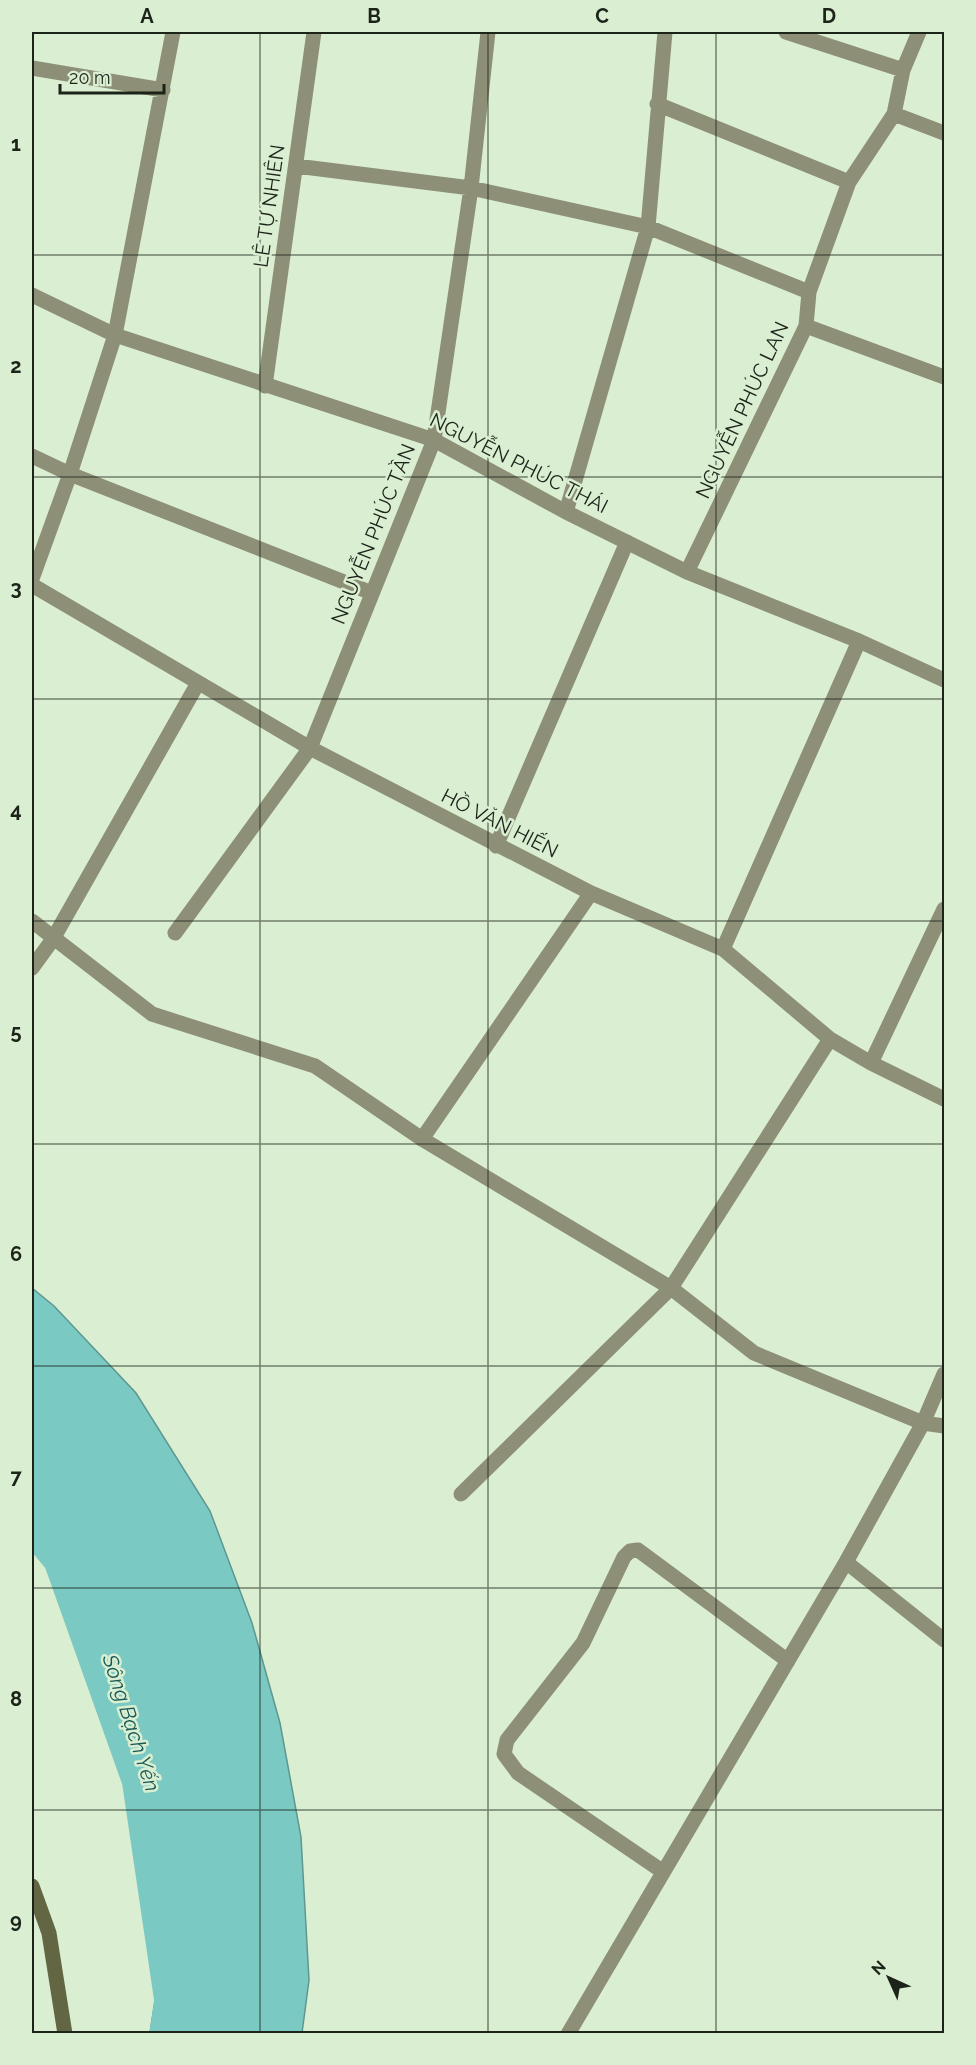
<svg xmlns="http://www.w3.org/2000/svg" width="976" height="2065" viewBox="0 0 976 2065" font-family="Raleway,sans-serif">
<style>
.water{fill:#7ac9c2;stroke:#5e978f;stroke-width:1.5}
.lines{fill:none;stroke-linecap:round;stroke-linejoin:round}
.river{stroke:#7ac9c2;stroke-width:63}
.lane{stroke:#8d8f77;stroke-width:15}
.street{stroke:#8d8f77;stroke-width:15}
.secondary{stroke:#636642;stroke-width:15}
.grid{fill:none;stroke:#1c2319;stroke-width:1.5;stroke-opacity:0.55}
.labels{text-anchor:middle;stroke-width:5;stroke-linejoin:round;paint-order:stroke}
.street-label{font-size:20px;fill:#1c2319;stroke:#daeed2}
.water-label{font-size:21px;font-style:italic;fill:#185a56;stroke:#daeed2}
.neatline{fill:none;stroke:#1c2319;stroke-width:2}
.grid-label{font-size:20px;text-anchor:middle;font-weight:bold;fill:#1c2319}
</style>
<rect width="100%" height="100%" fill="#daeed2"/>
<path class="water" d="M 32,1288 L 54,1306 L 136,1393 L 210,1511 L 252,1623 L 280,1723 L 301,1837 L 309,1980 L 302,2033 L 150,2033 L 168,1916 L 161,1784 L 130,1671 L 90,1589 L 32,1496 Z"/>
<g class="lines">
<path class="river" d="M 32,1503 L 73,1552 L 153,1777 L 186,2001 L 181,2034"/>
<path class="lane" d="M 32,921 L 152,1014 L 315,1066 L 422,1139 L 671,1288 L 461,1494"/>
<path class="street" d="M 786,32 L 903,70
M 32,68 L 163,90
M 657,104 L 849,182
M 894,114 L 944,133
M 296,166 L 471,188 L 648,227 L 809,292
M 32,295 L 115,335 L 434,440 L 566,512 L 687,572 L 859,641 L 944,680
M 806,326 L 944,377
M 265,386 L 314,32
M 32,456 L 70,474 L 372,593
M 566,512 L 648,227 L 665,32
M 687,572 L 806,326 L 809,292 L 849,182 L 894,114 L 903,70 L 919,32
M 32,579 L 70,474 L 115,335 L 173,32
M 32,585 L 310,748 L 591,893 L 723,949 L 830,1039 L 871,1063 L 944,1099
M 496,846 L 627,542
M 175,933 L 310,748 L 434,440 L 471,188 L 488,32
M 723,949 L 859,641
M 32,968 L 53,939 L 198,683
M 830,1039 L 671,1288 L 754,1353 L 923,1423 L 944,1426
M 871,1063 L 944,909
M 422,1139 L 591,893
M 846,1562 L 944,1640
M 662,1871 L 518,1773 L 504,1754 L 507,1740 L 583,1643 L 624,1557 L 630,1551 L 638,1550 L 788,1661
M 568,2034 L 846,1562 L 923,1423 L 944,1374"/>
<path class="secondary" d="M 32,1886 L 49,1933 L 65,2034"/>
</g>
<path class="grid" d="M 260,32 L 260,2034M 488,32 L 488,2034M 716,32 L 716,2034M 32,255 L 944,255M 32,477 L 944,477M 32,699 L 944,699M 32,921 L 944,921M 32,1144 L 944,1144M 32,1366 L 944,1366M 32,1588 L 944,1588M 32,1810 L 944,1810"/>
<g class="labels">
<g class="street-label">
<text transform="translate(269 206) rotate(-82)" y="7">LÊ TỰ NHIÊN</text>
<text transform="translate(742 410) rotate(-65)" y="7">NGUYỄN PHÚC LAN</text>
<text transform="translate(519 463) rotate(27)" y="7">NGUYỄN PHÚC THÁI</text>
<text transform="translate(373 534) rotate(-68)" y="7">NGUYỄN PHÚC TẦN</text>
<text transform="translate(500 823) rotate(27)" y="7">HỒ VĂN HIẾN</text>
</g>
<g class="water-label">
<text transform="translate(131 1723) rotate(72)" y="7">Sông Bạch Yến</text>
</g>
</g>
<rect width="976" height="2065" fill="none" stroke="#daeed2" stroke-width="66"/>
<g transform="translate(889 1978) rotate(315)" stroke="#daeed2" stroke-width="4.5" paint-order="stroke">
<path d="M0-4.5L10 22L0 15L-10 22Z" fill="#1c2319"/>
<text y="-9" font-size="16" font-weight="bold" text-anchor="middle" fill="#1c2319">N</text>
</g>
<path d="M60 84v9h104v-9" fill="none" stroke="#1c2319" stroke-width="3"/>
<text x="69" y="84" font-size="18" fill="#1c2319" stroke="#daeed2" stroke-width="4.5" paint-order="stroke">20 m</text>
<rect x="33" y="33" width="910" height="1999" class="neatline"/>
<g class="grid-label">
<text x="147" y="23">A</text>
<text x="374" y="23">B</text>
<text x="602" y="23">C</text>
<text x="829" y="23">D</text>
<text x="16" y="151">1</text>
<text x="16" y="373">2</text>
<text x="16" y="595">3</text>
<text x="16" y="817">4</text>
<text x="16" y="1039">5</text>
<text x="16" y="1261">6</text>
<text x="16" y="1484">7</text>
<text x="16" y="1706">8</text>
<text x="16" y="1928">9</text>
</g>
</svg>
